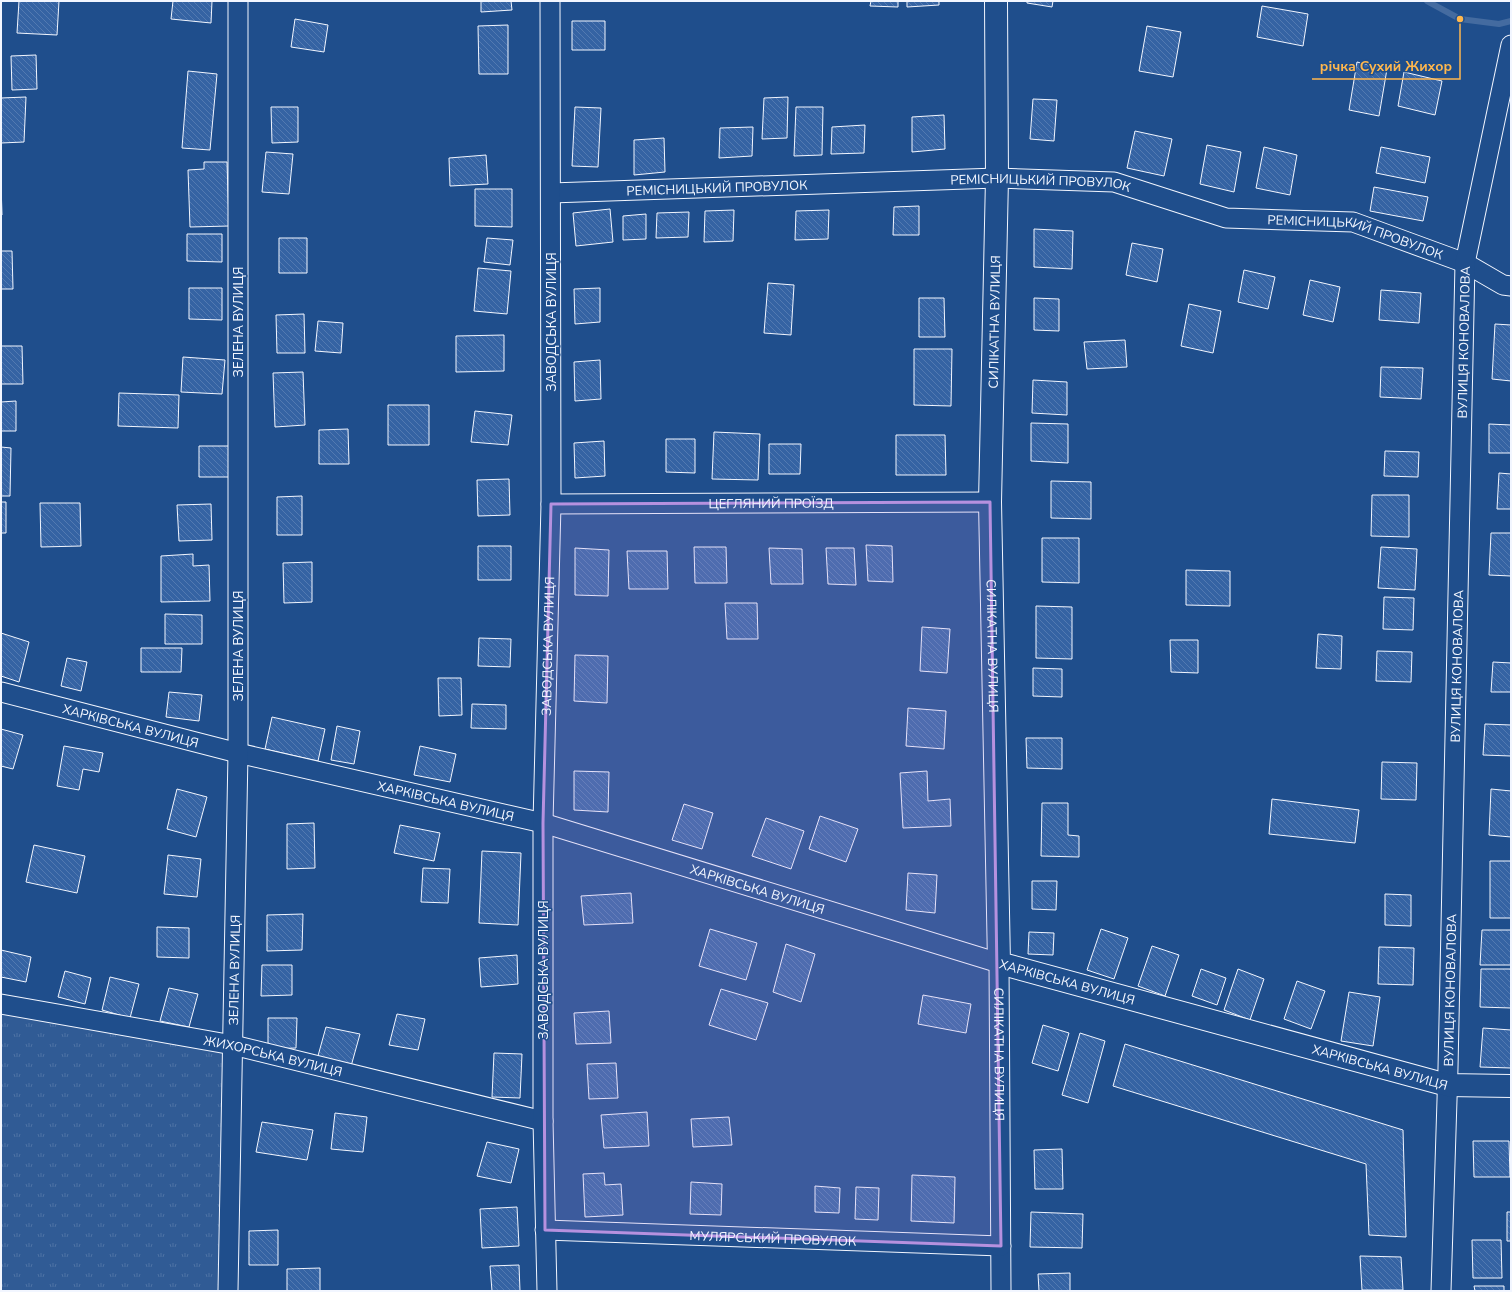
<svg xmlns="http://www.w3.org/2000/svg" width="1512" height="1292" viewBox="0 0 1512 1292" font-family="'Nunito Sans',sans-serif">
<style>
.grass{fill:url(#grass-tufts);stroke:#a8bbd7}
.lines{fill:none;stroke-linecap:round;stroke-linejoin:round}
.stream{stroke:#446ba0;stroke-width:6}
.building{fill:url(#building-back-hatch);stroke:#f2f6ff}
.minor-casing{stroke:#f2f6ff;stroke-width:21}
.primary-casing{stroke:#f2f6ff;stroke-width:24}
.minor{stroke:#1f4e8c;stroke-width:19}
.primary{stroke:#1f4e8c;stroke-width:22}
.marked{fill:#b691df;fill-opacity:0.2;stroke:#b691df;stroke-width:3;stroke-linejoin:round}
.labels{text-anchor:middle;stroke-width:3;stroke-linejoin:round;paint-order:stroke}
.street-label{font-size:13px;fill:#f2f6ff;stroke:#1f4e8c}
.leader{fill:none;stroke:#ffb74d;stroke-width:1.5}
.callout-dot{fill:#ffb74d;stroke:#1f4e8c;stroke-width:1.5}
.callout-label{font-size:14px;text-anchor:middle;font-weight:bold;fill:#ffb74d;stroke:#1f4e8c;stroke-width:3;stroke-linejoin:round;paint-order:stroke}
</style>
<defs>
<pattern id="grass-tufts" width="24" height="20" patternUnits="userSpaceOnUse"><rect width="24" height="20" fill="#305b95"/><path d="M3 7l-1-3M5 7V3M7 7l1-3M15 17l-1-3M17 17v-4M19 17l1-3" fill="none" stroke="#4e73a5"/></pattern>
<pattern id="building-back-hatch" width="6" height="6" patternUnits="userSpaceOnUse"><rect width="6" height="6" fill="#3563a3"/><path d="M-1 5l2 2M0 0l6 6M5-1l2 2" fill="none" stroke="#537ab1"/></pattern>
</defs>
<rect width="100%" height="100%" fill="#1f4e8c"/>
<path class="grass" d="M 1,1004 L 233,1045 L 228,1291 L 1,1291 Z"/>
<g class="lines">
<path class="stream" d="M 1427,1 L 1460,19 L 1499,24 L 1511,21"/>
</g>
<path class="building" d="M 19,1 L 59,1 L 57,35 L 17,33 Z
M 173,1 L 212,1 L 211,23 L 171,19 Z
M 481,1 L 511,1 L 512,10 L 481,12 Z
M 871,1 L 898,1 L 898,7 L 870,6 Z
M 907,1 L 939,1 L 939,5 L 907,7 Z
M 1027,1 L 1053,1 L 1052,7 L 1027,3 Z
M 1262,6 L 1308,14 L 1303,46 L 1257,37 Z
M 295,19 L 328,25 L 324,52 L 291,47 Z
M 572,21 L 605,21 L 605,50 L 572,50 Z
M 508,25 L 508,74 L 479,74 L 478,26 Z
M 1147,26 L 1181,32 L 1173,77 L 1139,71 Z
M 36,55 L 37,89 L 12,90 L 11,56 Z
M 1357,62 L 1387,69 L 1379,116 L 1349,110 Z
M 188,71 L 217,74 L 210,150 L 182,148 Z
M 1404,72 L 1442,81 L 1435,115 L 1398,106 Z
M 26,97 L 24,142 L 1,143 L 1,98 Z
M 788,97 L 787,138 L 762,139 L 764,98 Z
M 1033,99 L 1057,100 L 1054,141 L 1030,139 Z
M 271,107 L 298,107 L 298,142 L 272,143 Z
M 575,107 L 601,108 L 598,167 L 572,166 Z
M 796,107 L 823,107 L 822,155 L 794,156 Z
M 944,115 L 945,149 L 912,152 L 912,117 Z
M 865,125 L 864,153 L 831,154 L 832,127 Z
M 753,127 L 752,156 L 719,158 L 720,128 Z
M 1135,131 L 1172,139 L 1164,176 L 1127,168 Z
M 664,138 L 665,172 L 634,175 L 634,140 Z
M 1207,145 L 1241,152 L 1234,192 L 1200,184 Z
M 1264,147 L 1297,155 L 1290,195 L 1256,188 Z
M 1381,147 L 1430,157 L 1425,183 L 1376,173 Z
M 266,152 L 293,154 L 289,194 L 262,192 Z
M 486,155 L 488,184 L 450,186 L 449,158 Z
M 204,162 L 227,162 L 229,226 L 190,227 L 188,170 L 204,169 Z
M 1,184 L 2,215 L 1,215 Z
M 1374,187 L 1428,197 L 1423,221 L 1370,211 Z
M 475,189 L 512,189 L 512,227 L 475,226 Z
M 919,206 L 919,235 L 893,235 L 894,207 Z
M 610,209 L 613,242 L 576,246 L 573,213 Z
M 734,210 L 733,241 L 704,242 L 705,211 Z
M 829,210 L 828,239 L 795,240 L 796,211 Z
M 689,212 L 688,237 L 656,238 L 657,213 Z
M 646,214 L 646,239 L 623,240 L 623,216 Z
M 1034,229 L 1073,231 L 1072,269 L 1034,267 Z
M 187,234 L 222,234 L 222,262 L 187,261 Z
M 279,238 L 307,238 L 307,273 L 279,273 Z
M 487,238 L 513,240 L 510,265 L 484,262 Z
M 1132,243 L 1163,249 L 1157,282 L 1126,275 Z
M 1,251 L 12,251 L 13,289 L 1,289 Z
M 478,268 L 511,271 L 507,314 L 474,311 Z
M 1244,270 L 1275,277 L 1268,309 L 1238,302 Z
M 1310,280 L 1340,287 L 1333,322 L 1303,315 Z
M 768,283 L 794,285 L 791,335 L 764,333 Z
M 189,288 L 222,288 L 222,320 L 189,319 Z
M 600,288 L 600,322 L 575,324 L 574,289 Z
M 1381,290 L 1421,293 L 1419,323 L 1379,320 Z
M 919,298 L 944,298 L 945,337 L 919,337 Z
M 1034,298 L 1059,299 L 1059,331 L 1034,330 Z
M 1189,304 L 1221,311 L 1213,353 L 1181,346 Z
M 304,314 L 305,353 L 277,353 L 276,315 Z
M 318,321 L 343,323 L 341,353 L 315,351 Z
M 1495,324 L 1511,325 L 1511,381 L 1492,379 Z
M 504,335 L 504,371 L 456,372 L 456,336 Z
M 1125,340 L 1127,367 L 1087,369 L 1084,342 Z
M 1,346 L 22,346 L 23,384 L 1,384 Z
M 914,349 L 952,349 L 951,406 L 914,405 Z
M 183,357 L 225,360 L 222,394 L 181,392 Z
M 600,360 L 601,399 L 575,401 L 574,362 Z
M 1381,367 L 1423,368 L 1421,399 L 1380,397 Z
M 303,372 L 305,425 L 275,427 L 273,373 Z
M 1033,380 L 1067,382 L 1067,415 L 1032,413 Z
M 119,393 L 179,395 L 178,428 L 118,426 Z
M 16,401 L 16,431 L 1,431 L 1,402 Z
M 388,405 L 429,405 L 429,445 L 388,445 Z
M 475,411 L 512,415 L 508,445 L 471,442 Z
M 1031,423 L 1068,424 L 1068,463 L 1031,461 Z
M 1489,424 L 1511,425 L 1511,453 L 1489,453 Z
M 348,429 L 349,464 L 319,464 L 319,430 Z
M 714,432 L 760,434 L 758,480 L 712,479 Z
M 896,435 L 945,435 L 946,475 L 896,475 Z
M 666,439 L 695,439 L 695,473 L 666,472 Z
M 604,441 L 605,476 L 575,478 L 574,443 Z
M 769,444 L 801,444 L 800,474 L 769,474 Z
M 199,446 L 230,446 L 230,477 L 199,477 Z
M 1,447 L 11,448 L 10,496 L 1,496 Z
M 1385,451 L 1419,452 L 1418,477 L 1384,476 Z
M 1499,473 L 1511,474 L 1511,509 L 1497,509 Z
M 509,479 L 510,515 L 478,516 L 477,480 Z
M 1051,481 L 1091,482 L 1091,519 L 1051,518 Z
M 1372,495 L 1409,495 L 1409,537 L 1371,536 Z
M 302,496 L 302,535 L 277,535 L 277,497 Z
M 1,502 L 6,502 L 6,533 L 1,533 Z
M 40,503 L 80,503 L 81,546 L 41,547 Z
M 211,504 L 212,540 L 179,541 L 177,505 Z
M 1491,533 L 1511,533 L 1511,576 L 1489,575 Z
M 1042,538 L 1079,538 L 1079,583 L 1042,582 Z
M 866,545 L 892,546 L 893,582 L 868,581 Z
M 478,546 L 511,546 L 511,580 L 478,580 Z
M 694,547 L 726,547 L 727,583 L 695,583 Z
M 1381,547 L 1417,549 L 1415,590 L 1378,588 Z
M 575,548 L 609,550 L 608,596 L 575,595 Z
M 769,548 L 802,549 L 803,584 L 771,584 Z
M 826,548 L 854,548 L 856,585 L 828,584 Z
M 627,551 L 667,551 L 668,589 L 629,589 Z
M 193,554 L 193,566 L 209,565 L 210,601 L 161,602 L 161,556 Z
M 312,562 L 312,602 L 284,603 L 283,563 Z
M 1186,570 L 1230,571 L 1230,606 L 1186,605 Z
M 1384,597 L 1414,598 L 1413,630 L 1383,629 Z
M 725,603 L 757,603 L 758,639 L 727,639 Z
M 1036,606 L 1072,607 L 1072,659 L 1036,658 Z
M 165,614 L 202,615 L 202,644 L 165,644 Z
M 922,627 L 950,629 L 947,673 L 920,671 Z
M 1,633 L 29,642 L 19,682 L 1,676 Z
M 1318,634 L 1342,636 L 1341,669 L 1316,668 Z
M 479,638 L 511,639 L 510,667 L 478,666 Z
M 1170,640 L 1198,640 L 1198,673 L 1171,672 Z
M 141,648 L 182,648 L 181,672 L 141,672 Z
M 1377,651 L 1412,652 L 1411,682 L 1376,681 Z
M 575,655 L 608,656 L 607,703 L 574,701 Z
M 67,658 L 87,662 L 81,691 L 61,686 Z
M 1493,662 L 1511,663 L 1511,692 L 1491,692 Z
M 1033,668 L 1062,669 L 1062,697 L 1033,696 Z
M 438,678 L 461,678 L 462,715 L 439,716 Z
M 169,692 L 202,695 L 199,721 L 166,717 Z
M 472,704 L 506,705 L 506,729 L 471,728 Z
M 908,708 L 946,711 L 944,749 L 906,746 Z
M 272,717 L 325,729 L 318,761 L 265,749 Z
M 1485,724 L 1511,725 L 1511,756 L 1483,755 Z
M 337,726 L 360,731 L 354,764 L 331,760 Z
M 1,729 L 23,735 L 13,769 L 1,766 Z
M 1026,738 L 1062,738 L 1062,769 L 1027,768 Z
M 64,746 L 103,753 L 99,772 L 83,769 L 79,790 L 57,786 Z
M 420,746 L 456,754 L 450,782 L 414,775 Z
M 1382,762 L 1417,763 L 1416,800 L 1381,799 Z
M 574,771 L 609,772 L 608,812 L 574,810 Z
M 927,771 L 928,801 L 950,799 L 951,826 L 903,828 L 900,773 Z
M 177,789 L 207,797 L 196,837 L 167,829 Z
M 1491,789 L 1511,791 L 1511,837 L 1489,835 Z
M 1272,799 L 1359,810 L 1355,843 L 1269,834 Z
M 1042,803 L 1068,803 L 1068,835 L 1079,836 L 1079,857 L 1041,856 Z
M 684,804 L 713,813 L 702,849 L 672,840 Z
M 820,816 L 858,829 L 846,862 L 809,849 Z
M 766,818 L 804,831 L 791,869 L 752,856 Z
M 314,823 L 315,868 L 287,869 L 287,824 Z
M 400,825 L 440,833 L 434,861 L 394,853 Z
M 34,845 L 85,856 L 77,893 L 26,882 Z
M 482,851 L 521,853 L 518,925 L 479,923 Z
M 168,855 L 201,859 L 197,897 L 164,894 Z
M 1490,861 L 1511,861 L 1511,918 L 1490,918 Z
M 423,868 L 450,869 L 448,903 L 421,902 Z
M 908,873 L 937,875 L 935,913 L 906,910 Z
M 1032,881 L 1057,881 L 1056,910 L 1032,909 Z
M 631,893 L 633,923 L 584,925 L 581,896 Z
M 1385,894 L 1411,895 L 1411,926 L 1385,925 Z
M 303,914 L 302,950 L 267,951 L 267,915 Z
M 157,927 L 189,928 L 189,958 L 157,957 Z
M 710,929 L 757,943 L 746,980 L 699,966 Z
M 1101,929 L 1128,938 L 1114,979 L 1087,970 Z
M 1482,930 L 1511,930 L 1511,965 L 1480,965 Z
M 1029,932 L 1054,933 L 1053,955 L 1028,954 Z
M 786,944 L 815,954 L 801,1002 L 773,992 Z
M 1152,946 L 1179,955 L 1165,996 L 1138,986 Z
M 1379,947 L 1414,948 L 1413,985 L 1378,984 Z
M 1,950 L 31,957 L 26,982 L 1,977 Z
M 517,955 L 518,984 L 481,987 L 479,958 Z
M 262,965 L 292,965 L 292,995 L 261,996 Z
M 1201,969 L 1226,978 L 1217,1005 L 1192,996 Z
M 1238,969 L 1264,979 L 1250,1020 L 1224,1010 Z
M 1481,969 L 1511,969 L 1511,1008 L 1480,1007 Z
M 65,971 L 91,978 L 85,1004 L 58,997 Z
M 110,977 L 139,984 L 130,1018 L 102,1010 Z
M 1297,981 L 1325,991 L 1311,1029 L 1284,1019 Z
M 169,988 L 198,994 L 189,1027 L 160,1021 Z
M 721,989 L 768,1003 L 756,1040 L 709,1025 Z
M 1349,992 L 1380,997 L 1373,1046 L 1341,1041 Z
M 923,995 L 971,1004 L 966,1033 L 918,1024 Z
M 609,1011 L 611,1043 L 576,1044 L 574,1013 Z
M 397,1014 L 425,1019 L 418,1050 L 389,1045 Z
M 268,1018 L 297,1018 L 296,1048 L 268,1049 Z
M 1043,1025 L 1069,1033 L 1058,1071 L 1032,1063 Z
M 326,1027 L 360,1034 L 350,1070 L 316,1063 Z
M 1483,1028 L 1511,1030 L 1511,1068 L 1480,1067 Z
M 1080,1033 L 1105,1041 L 1088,1103 L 1062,1095 Z
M 1125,1044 L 1403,1130 L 1406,1237 L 1369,1235 L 1366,1164 L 1113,1086 Z
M 494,1053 L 522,1054 L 520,1098 L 492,1097 Z
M 616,1063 L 618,1098 L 589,1099 L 587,1064 Z
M 647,1112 L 649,1146 L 604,1148 L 601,1115 Z
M 335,1113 L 367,1117 L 363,1152 L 331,1149 Z
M 729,1117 L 732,1145 L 693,1147 L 691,1119 Z
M 262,1122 L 313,1130 L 307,1160 L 256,1152 Z
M 1473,1141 L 1509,1141 L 1510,1177 L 1474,1177 Z
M 487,1142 L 519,1149 L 511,1183 L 477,1176 Z
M 1062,1149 L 1063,1189 L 1035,1189 L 1034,1150 Z
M 604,1173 L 605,1185 L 621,1184 L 623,1215 L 585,1217 L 583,1174 Z
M 912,1175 L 955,1177 L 954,1223 L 911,1221 Z
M 691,1182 L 722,1184 L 721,1215 L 690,1214 Z
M 815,1186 L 840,1188 L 839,1213 L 815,1212 Z
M 856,1187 L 879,1188 L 878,1220 L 855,1219 Z
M 517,1207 L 519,1246 L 482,1248 L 480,1209 Z
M 1031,1212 L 1083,1214 L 1082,1248 L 1030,1247 Z
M 1507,1212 L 1511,1212 L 1511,1241 L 1507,1241 Z
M 278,1230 L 278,1265 L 249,1265 L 249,1231 Z
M 1472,1240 L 1501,1240 L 1502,1278 L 1473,1278 Z
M 1360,1256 L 1401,1257 L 1403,1290 L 1362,1290 Z
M 519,1265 L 520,1291 L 492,1291 L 490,1266 Z
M 320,1268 L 320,1291 L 287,1291 L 287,1269 Z
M 1070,1273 L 1070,1291 L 1039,1291 L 1038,1274 Z
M 1474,1286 L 1504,1286 L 1504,1291 L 1475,1291 Z"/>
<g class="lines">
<g class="minor-casing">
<g id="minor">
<path id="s1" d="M 551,193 L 997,178 L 1114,182 L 1226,218 L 1353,222 L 1465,263 L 1503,285 L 1511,286"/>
<path id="s2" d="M 551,504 L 990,502"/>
<path id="s3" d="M 1,692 L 238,753 L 543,823 L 999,963 L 1001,1291"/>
<path id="s4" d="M 1,1004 L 233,1045 L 543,1121"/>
<path id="s5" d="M 545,1230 L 1001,1246"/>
<path id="s6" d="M 228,1291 L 238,753 L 238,1"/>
<path id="s7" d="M 547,1291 L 543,1121 L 543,823 L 551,504 L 550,1"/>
<path id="s8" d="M 1441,1291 L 1448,1068 L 1465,263 L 1511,45"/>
</g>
</g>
<g class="primary-casing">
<g id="primary">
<path id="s9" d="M 996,1 L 997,178 L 990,502 L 999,963 L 1447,1085 L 1511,1086"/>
</g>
</g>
<use href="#minor" class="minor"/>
<use href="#primary" class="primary"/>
</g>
<path class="marked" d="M 990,502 L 1001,1246 L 545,1230 L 543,823 L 551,504 Z"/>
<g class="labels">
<g class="street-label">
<text dy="5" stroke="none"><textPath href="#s1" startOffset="490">РЕМІСНИЦЬКИЙ ПРОВУЛОК</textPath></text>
<text dy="5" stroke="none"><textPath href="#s1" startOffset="166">РЕМІСНИЦЬКИЙ ПРОВУЛОК</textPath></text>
<text dy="5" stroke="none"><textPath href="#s1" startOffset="813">РЕМІСНИЦЬКИЙ ПРОВУЛОК</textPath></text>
<text transform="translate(238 322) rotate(-90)" y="5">ЗЕЛЕНА ВУЛИЦЯ</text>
<text transform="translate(551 322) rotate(-90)" y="5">ЗАВОДСЬКА ВУЛИЦЯ</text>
<text transform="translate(994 322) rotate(-89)" y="5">СИЛІКАТНА ВУЛИЦЯ</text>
<text dy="5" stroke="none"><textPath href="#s8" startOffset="949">ВУЛИЦЯ КОНОВАЛОВА</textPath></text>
<text dy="5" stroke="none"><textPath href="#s2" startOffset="220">ЦЕГЛЯНИЙ ПРОЇЗД</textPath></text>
<text transform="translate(238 646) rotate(-90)" y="5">ЗЕЛЕНА ВУЛИЦЯ</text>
<text dy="5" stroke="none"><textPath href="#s7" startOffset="645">ЗАВОДСЬКА ВУЛИЦЯ</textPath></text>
<text dy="5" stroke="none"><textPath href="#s9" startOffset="645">СИЛІКАТНА ВУЛИЦЯ</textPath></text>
<text dy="5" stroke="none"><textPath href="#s8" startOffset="625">ВУЛИЦЯ КОНОВАЛОВА</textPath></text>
<text dy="5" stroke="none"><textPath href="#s3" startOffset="134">ХАРКІВСЬКА ВУЛИЦЯ</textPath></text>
<text dy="5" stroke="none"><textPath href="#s3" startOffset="458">ХАРКІВСЬКА ВУЛИЦЯ</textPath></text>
<text dy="5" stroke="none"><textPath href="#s3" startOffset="782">ХАРКІВСЬКА ВУЛИЦЯ</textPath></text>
<text dy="5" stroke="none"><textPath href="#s6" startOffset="321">ЗЕЛЕНА ВУЛИЦЯ</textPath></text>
<text transform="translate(543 970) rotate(-90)" y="5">ЗАВОДСЬКА ВУЛИЦЯ</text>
<text dy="5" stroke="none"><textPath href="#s9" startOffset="1033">ХАРКІВСЬКА ВУЛИЦЯ</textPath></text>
<text dy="5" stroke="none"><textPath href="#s8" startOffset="301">ВУЛИЦЯ КОНОВАЛОВА</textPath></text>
<text dy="5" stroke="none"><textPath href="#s3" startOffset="1126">СИЛІКАТНА ВУЛИЦЯ</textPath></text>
<text dy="5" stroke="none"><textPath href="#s4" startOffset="277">ЖИХОРСЬКА ВУЛИЦЯ</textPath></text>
<text dy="5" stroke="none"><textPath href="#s9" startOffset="1357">ХАРКІВСЬКА ВУЛИЦЯ</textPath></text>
<text dy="5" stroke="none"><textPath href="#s5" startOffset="228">МУЛЯРСЬКИЙ ПРОВУЛОК</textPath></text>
</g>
</g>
<path class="leader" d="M1460 19L1460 79H1312"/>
<circle class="callout-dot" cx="1460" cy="19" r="4"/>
<g class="callout-label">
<text x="1386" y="71">річка Сухий Жихор</text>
</g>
<rect width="1512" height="1292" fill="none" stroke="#f2f6ff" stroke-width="4"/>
</svg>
